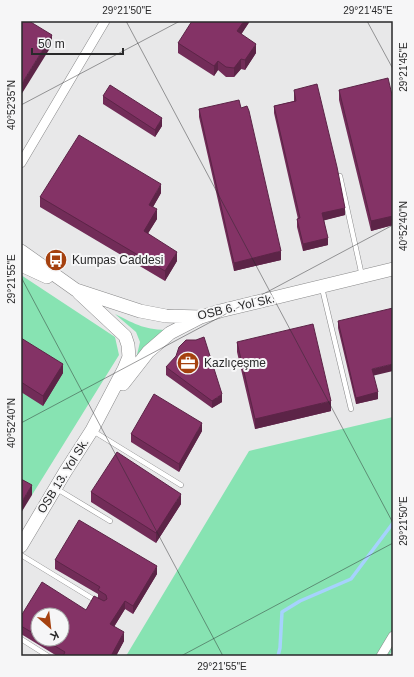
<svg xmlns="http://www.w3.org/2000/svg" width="414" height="677" viewBox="0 0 414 677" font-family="Arial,sans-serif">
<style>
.green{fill:#87e3b2}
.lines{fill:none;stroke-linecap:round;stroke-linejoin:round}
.stream{stroke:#a6d2fd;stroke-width:3.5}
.service-casing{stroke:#89898a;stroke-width:5.5}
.minor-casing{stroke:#89898a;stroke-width:10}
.secondary-casing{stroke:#89898a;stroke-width:14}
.service{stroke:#fff;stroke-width:4.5}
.minor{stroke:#fff;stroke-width:9}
.secondary{stroke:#fff;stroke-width:13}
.wall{fill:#722c58;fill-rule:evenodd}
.shaded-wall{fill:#5c2447}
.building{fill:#843366;stroke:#5c2447}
.ticks{fill:none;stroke:#29292a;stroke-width:1;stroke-opacity:0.45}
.labels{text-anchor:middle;stroke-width:4;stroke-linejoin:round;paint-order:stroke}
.poi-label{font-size:12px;fill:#29292a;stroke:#f6f6f7;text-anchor:start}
.street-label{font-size:12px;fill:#29292a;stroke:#f6f6f7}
.neatline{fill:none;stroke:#29292a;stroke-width:1.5}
.ticks-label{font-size:10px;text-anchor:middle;fill:#29292a}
</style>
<rect width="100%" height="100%" fill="#e8e8e9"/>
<path class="green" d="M 21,275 L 115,337 L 119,355 L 32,495 L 21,489 Z
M 115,314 C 137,325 145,330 170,330 L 136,359 L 140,342 L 136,332 Z
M 393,417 L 393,649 L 389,656 L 126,656 L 249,451 Z"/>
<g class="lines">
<path class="stream" d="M 278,656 L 280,648 L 282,612 L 300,601 L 351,579 L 393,523"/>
<g class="service-casing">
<path id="service" d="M 340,176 L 362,276
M 322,288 L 351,409
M 93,431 L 181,485
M 57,489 L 110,521
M 21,555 L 98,602
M 21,639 L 48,656"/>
</g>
<g class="minor-casing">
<path id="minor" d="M 21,163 L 105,21
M 381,656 L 393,636"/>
</g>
<g class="secondary-casing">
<path id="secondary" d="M 21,251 L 76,290 L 140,311 L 166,316 L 201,317 L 220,311 L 393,269
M 21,265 L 47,277
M 123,384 L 148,352 L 170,333 L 199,318
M 21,546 L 65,472 L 92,430 L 124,369 L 129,357 L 128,345 L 125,336 L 79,293"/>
</g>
<use href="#service" class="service"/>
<use href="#minor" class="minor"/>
<use href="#secondary" class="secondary"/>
</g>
<path class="wall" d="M 250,21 L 241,34 L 256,53 L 245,70 L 241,69 L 234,77 L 226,77 L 218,70 L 214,76 L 178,53 L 178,43 Z
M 294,90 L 345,215 L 324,220 L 328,245 L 303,251 L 297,227 L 297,219 L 298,219 L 274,113 L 274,106 L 294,101 Z
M 339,90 L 393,99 L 393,225 L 371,231 L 339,100 Z
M 103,96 L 162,126 L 155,137 L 103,104 Z
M 199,109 L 281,260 L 234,271 L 199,117 Z
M 161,193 L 153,207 L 157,219 L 148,233 L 177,261 L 165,281 L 40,207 L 40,197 Z
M 338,321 L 373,376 L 378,399 L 356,404 L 338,328 Z
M 21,338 L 63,373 L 43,406 L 21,392 Z
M 237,342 L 331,411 L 255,429 L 237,352 Z
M 166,367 L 222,402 L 212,408 L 166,375 Z
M 202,431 L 179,472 L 131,442 L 131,434 Z
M 91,492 L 181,504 L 156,543 L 91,502 Z
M 55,560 L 157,574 L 133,614 L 125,609 L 114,627 L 124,641 L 116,656 L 57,656 L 21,634 L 21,616 L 86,610 L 98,598 L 98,594 L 55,569 ZM 38,615 L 62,639 L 38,639 Z"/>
<path class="shaded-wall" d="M 244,21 L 250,21 L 237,41 L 237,31 Z
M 52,35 L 52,45 L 21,95 L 21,85 Z
M 256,44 L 256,53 L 245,70 L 245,60 Z
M 241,59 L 241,69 L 234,77 L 234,68 Z
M 218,61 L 218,70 L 214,76 L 214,66 Z
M 162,118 L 162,126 L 155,137 L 155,130 Z
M 161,184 L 161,193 L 149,214 L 149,205 Z
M 345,208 L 345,215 L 322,221 L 322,213 Z
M 157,209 L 157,219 L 144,240 L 144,231 Z
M 393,216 L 393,225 L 371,231 L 371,221 Z
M 328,238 L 328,245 L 303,251 L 303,244 Z
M 281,251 L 281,260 L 234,271 L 234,263 Z
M 177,252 L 177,261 L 165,281 L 165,271 Z
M 63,364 L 63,373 L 43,406 L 43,396 Z
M 393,364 L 393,371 L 372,376 L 372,369 Z
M 378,392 L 378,399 L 356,404 L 356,398 Z
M 222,394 L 222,402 L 212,408 L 212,401 Z
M 331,401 L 331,411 L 255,429 L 255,419 Z
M 202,423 L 202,431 L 179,472 L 179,464 Z
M 32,485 L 32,495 L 21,513 L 21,503 Z
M 181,494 L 181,504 L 156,543 L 156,533 Z
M 157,566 L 157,574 L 133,614 L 133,606 Z
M 125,601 L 125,609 L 110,633 L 110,624 Z
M 124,632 L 124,641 L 116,656 L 111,656 Z"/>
<path class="building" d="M 21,21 L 29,21 L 52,35 L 21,85 Z
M 192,21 L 244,21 L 237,31 L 256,44 L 245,60 L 241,59 L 234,68 L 226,67 L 218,61 L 214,66 L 178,43 Z
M 388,78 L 393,99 L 393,216 L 371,221 L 339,90 Z
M 317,84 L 337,167 L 345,208 L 322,213 L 328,238 L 303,244 L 297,219 L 300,218 L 274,106 L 296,101 L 294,90 Z
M 110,85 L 162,118 L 155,130 L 103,96 Z
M 239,100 L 241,108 L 247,106 L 249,111 L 281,251 L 234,263 L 199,109 Z
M 79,135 L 161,184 L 149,205 L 157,209 L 144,231 L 177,252 L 165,271 L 40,197 Z
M 393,308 L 393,364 L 372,369 L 378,392 L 356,398 L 338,321 Z
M 313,324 L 331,401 L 255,419 L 237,342 Z
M 204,337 L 222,394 L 212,401 L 166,367 L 176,356 L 179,347 L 186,340 L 196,340 Z
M 21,338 L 63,364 L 43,396 L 21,382 Z
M 154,394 L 202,423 L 179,464 L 131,434 Z
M 117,452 L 181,494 L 156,533 L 91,492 Z
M 21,479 L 32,485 L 21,503 Z
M 79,520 L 157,566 L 133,606 L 125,601 L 110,624 L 124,632 L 111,656 L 63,656 L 65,652 L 43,639 L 62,639 L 62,615 L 38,615 L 38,636 L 21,626 L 21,616 L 42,582 L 86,610 L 94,596 L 104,601 L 107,599 L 106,595 L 98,590 L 100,587 L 55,560 Z"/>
<path class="ticks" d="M 126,21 L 393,523M 367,21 L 393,69M 21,105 L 180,21M 21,277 L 223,656M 21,423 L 393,225M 181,656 L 393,543"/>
<defs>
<g id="bus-disc" transform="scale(1.15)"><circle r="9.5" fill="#a5410f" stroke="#f6f6f7"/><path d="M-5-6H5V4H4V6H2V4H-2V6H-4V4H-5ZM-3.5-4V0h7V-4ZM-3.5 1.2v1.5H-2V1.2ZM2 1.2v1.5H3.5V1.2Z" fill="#fff"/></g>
<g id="office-disc" transform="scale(1.15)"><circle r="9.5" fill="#a5410f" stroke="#f6f6f7"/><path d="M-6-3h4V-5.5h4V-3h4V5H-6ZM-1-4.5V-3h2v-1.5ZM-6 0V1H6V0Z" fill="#fff"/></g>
</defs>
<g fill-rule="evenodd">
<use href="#bus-disc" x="56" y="260"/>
<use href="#office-disc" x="188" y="363"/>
</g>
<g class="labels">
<g class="poi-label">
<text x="72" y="264">Kumpas Caddesi</text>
<text x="204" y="367">Kazlıçeşme</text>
</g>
<g class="street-label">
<text transform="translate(236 307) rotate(-13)" y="4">OSB 6. Yol Sk.</text>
<text transform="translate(63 476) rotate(-58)" y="4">OSB 13. Yol Sk.</text>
</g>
</g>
<rect width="414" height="677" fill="none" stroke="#f6f6f7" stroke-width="44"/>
<g transform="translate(50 627) rotate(152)"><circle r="19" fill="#f6f6f7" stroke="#a4a4a5"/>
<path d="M0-3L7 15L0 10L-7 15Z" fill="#a5410f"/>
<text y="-6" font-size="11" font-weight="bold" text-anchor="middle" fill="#29292a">K</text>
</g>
<path d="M32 48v6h91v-6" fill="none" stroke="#29292a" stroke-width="2"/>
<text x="38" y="48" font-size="12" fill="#29292a" stroke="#f6f6f7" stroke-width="3" paint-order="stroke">50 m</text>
<rect x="22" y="22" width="370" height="633" class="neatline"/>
<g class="ticks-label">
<text x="127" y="14">29°21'50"E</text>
<text x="368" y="14">29°21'45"E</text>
<text transform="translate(403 67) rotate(-90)" y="4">29°21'45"E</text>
<text transform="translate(11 105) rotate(-90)" y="4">40°52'35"N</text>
<text transform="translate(403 226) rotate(-90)" y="4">40°52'40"N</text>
<text transform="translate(11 279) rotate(-90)" y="4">29°21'55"E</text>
<text transform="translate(11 423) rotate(-90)" y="4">40°52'40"N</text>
<text transform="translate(403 521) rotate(-90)" y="4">29°21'50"E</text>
<text x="222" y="670">29°21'55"E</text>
</g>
</svg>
